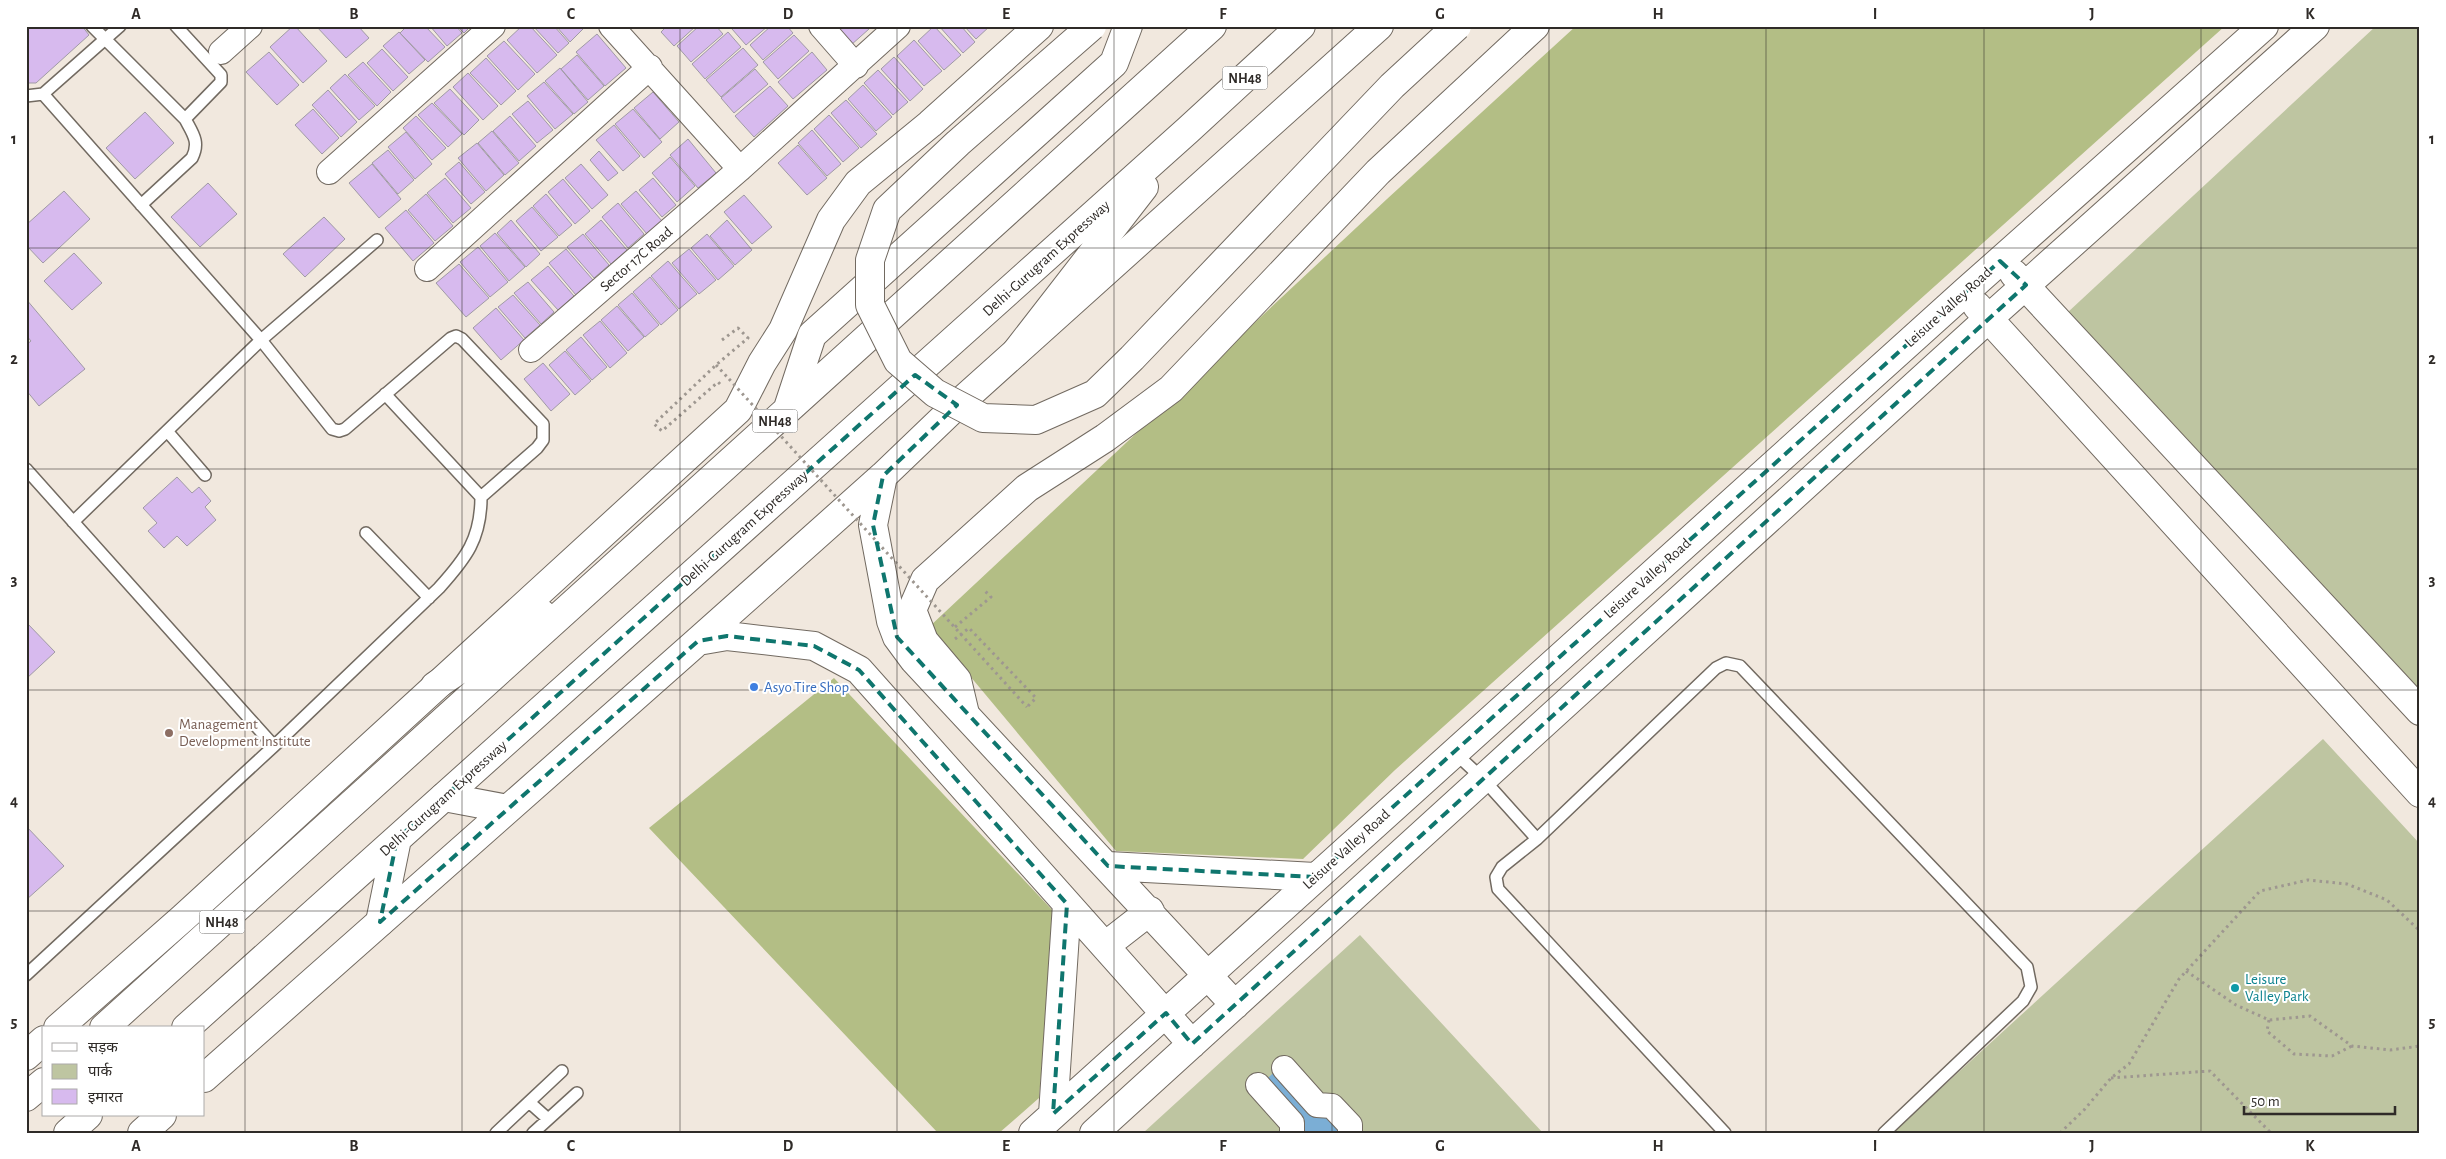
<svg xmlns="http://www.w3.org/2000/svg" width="2446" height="1159" viewBox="0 0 2446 1159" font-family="'Alegreya Sans','Noto Sans Devanagari',sans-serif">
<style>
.green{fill:#bec5a1}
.forest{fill:#b3be85}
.water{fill:#7baed5}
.building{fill:#d7baee;stroke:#a09aa5}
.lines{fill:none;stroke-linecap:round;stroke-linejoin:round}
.lane-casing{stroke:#726a61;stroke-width:14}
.street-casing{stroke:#726a61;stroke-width:26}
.secondary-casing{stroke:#726a61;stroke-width:30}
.primary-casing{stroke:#726a61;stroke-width:30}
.highway-casing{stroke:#726a61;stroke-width:30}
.path{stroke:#9e9790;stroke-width:3;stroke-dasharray:2.5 4;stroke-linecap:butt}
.lane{stroke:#fff;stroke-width:11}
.street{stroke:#fff;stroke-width:24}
.secondary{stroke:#fff;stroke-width:28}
.primary{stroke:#fff;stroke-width:28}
.highway{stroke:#fff;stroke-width:28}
.primary-bridge-casing{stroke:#726a61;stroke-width:30;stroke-linecap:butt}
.path-bridge{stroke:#9e9790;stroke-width:3;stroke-dasharray:2.5 4;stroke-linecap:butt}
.primary-bridge{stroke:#fff;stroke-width:28}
.marked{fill:none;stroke:#0f766e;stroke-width:4;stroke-dasharray:10 6;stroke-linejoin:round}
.grid{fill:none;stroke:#2f2b28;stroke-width:1;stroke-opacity:0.55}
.shop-dot{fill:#3f7fe0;stroke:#fff;stroke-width:2}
.education-dot{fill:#8d6e63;stroke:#fff;stroke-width:2}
.culture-dot{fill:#0f9aa8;stroke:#fff;stroke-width:2}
.labels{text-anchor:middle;stroke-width:4;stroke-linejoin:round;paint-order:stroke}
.shield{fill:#fff;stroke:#6d6b68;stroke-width:1}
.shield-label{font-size:14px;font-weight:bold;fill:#2f2b28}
.street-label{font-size:15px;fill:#2f2b28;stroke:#fff}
.shop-label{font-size:15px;fill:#366cbe;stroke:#fff;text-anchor:start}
.education-label{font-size:15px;fill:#785e54;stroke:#fff;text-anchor:start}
.culture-label{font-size:15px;fill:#0d838f;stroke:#fff;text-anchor:start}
.neatline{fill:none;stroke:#2f2b28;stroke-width:2}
.grid-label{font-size:16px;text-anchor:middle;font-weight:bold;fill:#2f2b28}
</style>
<rect width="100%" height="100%" fill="#f1e8de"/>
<path class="green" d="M 2376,26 L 2420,26 L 2420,722 L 2053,326 Z
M 2323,739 L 2420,844 L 2420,1133 L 1892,1133 Z
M 1360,935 L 1543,1133 L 1143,1133 Z"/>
<path class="forest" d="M 1576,26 L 2225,26 L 1395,770 L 1303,859 L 1116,851 L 929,627 L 1387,199 Z
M 834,678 L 1055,913 L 1039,1098 L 999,1133 L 938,1133 L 649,828 Z"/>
<path class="water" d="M 1280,1067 L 1350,1133 L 1292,1133 L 1260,1085 Z"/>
<path class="building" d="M 26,26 L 82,26 L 89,35 L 36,83 L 26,83 Z
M 293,26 L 295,26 L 327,61 L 303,83 L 270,47 Z
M 316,26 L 358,26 L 369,38 L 346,58 Z
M 407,26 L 425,26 L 445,47 L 428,62 L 400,33 Z
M 430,26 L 456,26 L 462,33 L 447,46 Z
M 457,26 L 471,26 L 464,33 Z
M 522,26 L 530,26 L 557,55 L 537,73 L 507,40 Z
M 533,26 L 554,26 L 569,43 L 558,53 Z
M 556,26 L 585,26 L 585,27 L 570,42 Z
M 667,26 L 696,26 L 674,46 L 661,32 Z
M 699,26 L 716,26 L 723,34 L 691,62 L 677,46 Z
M 735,26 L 768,26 L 746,45 L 732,29 Z
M 771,26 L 787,26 L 793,33 L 763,60 L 750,45 Z
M 835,26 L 867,26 L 869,29 L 851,45 Z
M 934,26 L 961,55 L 944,70 L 918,41 Z
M 939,26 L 961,26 L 975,42 L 963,53 Z
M 964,26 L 990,26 L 976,39 Z
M 399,32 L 425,60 L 409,74 L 383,46 Z
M 728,32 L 741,47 L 705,79 L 692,64 Z
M 597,34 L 626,68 L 605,86 L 576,52 Z
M 794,35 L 809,51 L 778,79 L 763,62 Z
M 914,40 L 942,71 L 924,86 L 897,56 Z
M 504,41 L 535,74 L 518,90 L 487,56 Z
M 743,48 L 758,65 L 721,97 L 706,80 Z
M 382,49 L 408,77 L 393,91 L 367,63 Z
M 269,52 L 299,85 L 277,105 L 246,72 Z
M 812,52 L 827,70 L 793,99 L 778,82 Z
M 577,55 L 604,86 L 588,100 L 561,69 Z
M 894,57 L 923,89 L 910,101 L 881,69 Z
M 486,58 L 516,91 L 501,105 L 470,73 Z
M 363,62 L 391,92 L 377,106 L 348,75 Z
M 560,68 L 588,102 L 574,114 L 545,81 Z
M 755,69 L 768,84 L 734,113 L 721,98 Z
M 878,70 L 908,102 L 893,115 L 864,83 Z
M 468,73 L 498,106 L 483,120 L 453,87 Z
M 345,74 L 375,106 L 359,120 L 330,88 Z
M 544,82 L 573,114 L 555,129 L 527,96 Z
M 863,85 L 892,117 L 876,131 L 848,99 Z
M 770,86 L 788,106 L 754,137 L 735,116 Z
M 450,89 L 479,120 L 464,135 L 434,103 Z
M 328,90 L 357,122 L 341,137 L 312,105 Z
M 653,92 L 679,122 L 660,139 L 634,108 Z
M 846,100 L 877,134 L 861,148 L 831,113 Z
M 528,101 L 553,130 L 537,143 L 512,114 Z
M 432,103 L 462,134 L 448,147 L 418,115 Z
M 313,109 L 339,138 L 322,154 L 295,125 Z
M 633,109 L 662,142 L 644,158 L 615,124 Z
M 145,112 L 174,143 L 135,179 L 106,148 Z
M 829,115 L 859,148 L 843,162 L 814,129 Z
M 416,116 L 446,148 L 432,160 L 403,128 Z
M 510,116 L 536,146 L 519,161 L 493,131 Z
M 614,125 L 640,156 L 623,171 L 596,140 Z
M 812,130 L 841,164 L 827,176 L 798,143 Z
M 492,131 L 519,163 L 505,175 L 478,143 Z
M 406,132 L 432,164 L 415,179 L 388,147 Z
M 688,139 L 716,173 L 698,188 L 670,155 Z
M 477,143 L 504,175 L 486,191 L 458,158 Z
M 798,145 L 827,178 L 807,195 L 778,163 Z
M 388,150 L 414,180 L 398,194 L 372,163 Z
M 599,151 L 618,173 L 608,181 L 590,160 Z
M 670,157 L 695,186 L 677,202 L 652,173 Z
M 459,162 L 485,192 L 471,204 L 445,174 Z
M 372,164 L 401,199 L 379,218 L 349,183 Z
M 581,164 L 608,195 L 592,209 L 565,178 Z
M 445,178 L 471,208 L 453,223 L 427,193 Z
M 653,178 L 676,205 L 662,217 L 639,190 Z
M 563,179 L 590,211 L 575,224 L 548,192 Z
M 208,183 L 237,214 L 200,247 L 171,217 Z
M 64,191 L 90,219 L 43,263 L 26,245 L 26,225 Z
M 636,191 L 662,221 L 647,234 L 621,204 Z
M 426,194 L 453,226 L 435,241 L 408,210 Z
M 546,194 L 572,225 L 559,236 L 533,206 Z
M 744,195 L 772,227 L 752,244 L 724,212 Z
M 618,203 L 644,234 L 628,248 L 602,217 Z
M 532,207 L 558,237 L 541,251 L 516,221 Z
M 406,210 L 434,243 L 413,261 L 385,228 Z
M 324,217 L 345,239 L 305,277 L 283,254 Z
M 511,220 L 540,254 L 526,267 L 497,233 Z
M 601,220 L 627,250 L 611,264 L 585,234 Z
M 727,220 L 752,250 L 735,265 L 710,236 Z
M 495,233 L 525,267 L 509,281 L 480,246 Z
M 583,234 L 609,265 L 594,278 L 567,247 Z
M 707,234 L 734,266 L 718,280 L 691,248 Z
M 478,247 L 508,282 L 490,297 L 460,262 Z
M 566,249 L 593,280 L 576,295 L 549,263 Z
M 689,249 L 716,280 L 699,294 L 672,263 Z
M 74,253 L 102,283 L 72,310 L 44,281 Z
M 668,261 L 697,294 L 679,309 L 651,276 Z
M 459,264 L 489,298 L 466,317 L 436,283 Z
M 548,266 L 574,296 L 558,310 L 531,280 Z
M 650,277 L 678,310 L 661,325 L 633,292 Z
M 528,282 L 554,312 L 541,324 L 514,293 Z
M 632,293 L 659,325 L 645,337 L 618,305 Z
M 513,295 L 540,325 L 525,338 L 498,307 Z
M 26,299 L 85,369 L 39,406 L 26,390 L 26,345 L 31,341 L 26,335 Z
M 617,306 L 644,337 L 628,351 L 601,320 Z
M 496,308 L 524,340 L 501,360 L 473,328 Z
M 600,321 L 627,353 L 610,368 L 583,335 Z
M 581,337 L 607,367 L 592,380 L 566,350 Z
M 565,351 L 591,381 L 575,395 L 549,365 Z
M 543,363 L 570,394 L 551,411 L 524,379 Z
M 177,477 L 192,493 L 199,487 L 211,501 L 205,507 L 216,520 L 187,546 L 177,536 L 164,548 L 148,531 L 157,523 L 143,508 Z
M 26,622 L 55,652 L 26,679 Z
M 26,826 L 64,866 L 26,900 Z"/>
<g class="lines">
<g class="lane-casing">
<path id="lane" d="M 92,26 L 185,119
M 43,94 L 261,340 L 332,429 L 339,431 L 345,429 L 451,338 L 456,336 L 462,339 L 543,424 L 543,440 L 537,448 L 481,497 L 385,394
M 26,96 L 43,94 L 120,26
M 141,205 L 192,158 C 200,142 193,134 185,119 L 221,82 L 221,75 L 176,26
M 167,431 L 205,475
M 26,469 L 274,746
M 73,522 L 261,340 L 377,240
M 366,533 L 429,598
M 1454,752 L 1484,780 L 1537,839
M 26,975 L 274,746 L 439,588 C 466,558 481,539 481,497
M 529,1102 L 548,1119
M 496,1133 L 562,1071
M 533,1133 L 577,1093
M 1725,1133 L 1498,889 L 1496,877 L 1502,867 L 1537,839 L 1716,668 L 1726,663 L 1740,666 L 2027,967 L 2031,987 L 2023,1001 L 1884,1133"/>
</g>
<g class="street-casing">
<path id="street" d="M 611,26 L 740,169
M 821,26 L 856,66
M 221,52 L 250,26
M 329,172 L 493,26
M 427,269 L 650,67
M 531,350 L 740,169 L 898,26
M 1284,1068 L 1317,1105 L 1332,1106 L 1350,1125 L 1350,1133
M 1258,1085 L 1292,1123 L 1292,1133"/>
</g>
<g class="secondary-casing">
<path id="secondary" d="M 2014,274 L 2420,711
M 1977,306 L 2420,793
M 883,476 L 873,525 L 891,621 L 897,637 L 914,660 L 1235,1005
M 698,641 L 727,636 L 814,646 L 859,670 L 1192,1044
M 444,797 L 508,809
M 1108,866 L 1315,877
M 1105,946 L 1150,911
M 58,1028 L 183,918 L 738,410 L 762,363 L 783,330 L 831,220 L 858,183 L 930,124 L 1039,26
M 26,1056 L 44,1040
M 204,1078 L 698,641 L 883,476 L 956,406 L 1379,26
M 1053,1114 L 1067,904
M 142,1133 L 162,1115
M 1033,1133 L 1966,291 L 2264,26
M 1094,1133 L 1988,319 L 2315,26"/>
</g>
<g class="primary-casing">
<path id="primary" d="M 965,714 L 957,680 L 924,641 L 912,610 L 925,580 L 1027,488 L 1105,438 L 1171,389 L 1378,172 L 1535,26"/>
</g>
<g class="highway-casing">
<path id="highway" d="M 1016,352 L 1144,187
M 788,408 L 812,335 L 1114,63 L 1128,26
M 435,686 L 542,614
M 380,922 L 397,839
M 104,1028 L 1212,26
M 186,1028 L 1188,130 L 1301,26
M 26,1097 L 44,1082
M 68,1133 L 88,1115"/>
</g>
<path class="path" d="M 722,340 L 738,328 L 748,338 L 716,365 L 654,424 L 662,431 L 718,382 L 722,386
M 716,365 L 729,379
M 955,627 L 991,597 L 984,590
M 955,639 L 969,628 L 1036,698 L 1027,707
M 2186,971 L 2236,1005 L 2269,1020 L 2310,1016 L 2352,1046 L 2390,1050 L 2420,1046
M 2269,1020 L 2267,1031 L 2294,1054 L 2332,1056 L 2352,1046
M 2111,1078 L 2210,1071 L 2271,1133
M 2060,1133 L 2084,1110 L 2111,1078 L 2129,1064 L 2179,979 L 2260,891 L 2308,880 L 2347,884 L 2387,900 L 2420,931"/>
<use href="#lane" class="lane"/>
<use href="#street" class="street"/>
<use href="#secondary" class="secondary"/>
<use href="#primary" class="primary"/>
<use href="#highway" class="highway"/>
<g class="primary-bridge-casing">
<path id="primary-bridge" d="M 1092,26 L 958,143 L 887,210 L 870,260 L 870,305 L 898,361 L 935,393 L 983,418 L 1036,420 L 1095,394 L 1132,358 L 1392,86 L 1457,26"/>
</g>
<path class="path-bridge" d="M 729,379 L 1027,707"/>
<use href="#primary-bridge" class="primary-bridge"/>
</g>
<path class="marked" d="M 2000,261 L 2026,285 L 1192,1044 L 1166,1013 L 1053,1114 L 1067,904 L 859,670 L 814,646 L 727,636 L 698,641 L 380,922 L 397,839 L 915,375 L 957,405 L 883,476 L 873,525 L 897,637 L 1108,866 L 1315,877 Z"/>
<path class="grid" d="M 245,26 L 245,1133M 462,26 L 462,1133M 680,26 L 680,1133M 897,26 L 897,1133M 1114,26 L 1114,1133M 1332,26 L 1332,1133M 1549,26 L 1549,1133M 1766,26 L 1766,1133M 1984,26 L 1984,1133M 2201,26 L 2201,1133M 26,248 L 2420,248M 26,469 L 2420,469M 26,690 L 2420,690M 26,911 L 2420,911"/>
<circle class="shop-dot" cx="754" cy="687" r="5"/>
<circle class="education-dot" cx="169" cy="733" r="5"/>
<circle class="culture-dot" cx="2235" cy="988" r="5"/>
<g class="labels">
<g class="shield">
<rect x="1222.5" y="66.5" width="45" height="23" rx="4"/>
<rect x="752.5" y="409.5" width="45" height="23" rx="4"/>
<rect x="199.5" y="910.5" width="45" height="23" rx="4"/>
</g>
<g class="shield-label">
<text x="1245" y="83">NH48</text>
<text x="775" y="426">NH48</text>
<text x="222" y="927">NH48</text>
</g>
<g class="street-label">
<text transform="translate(1046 258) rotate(-42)" y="5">Delhi-Gurugram Expressway</text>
<text transform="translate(636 259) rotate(-41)" y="5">Sector 17C Road</text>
<text transform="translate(1948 307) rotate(-42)" y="5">Leisure Valley Road</text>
<text transform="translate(744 528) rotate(-42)" y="5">Delhi-Gurugram Expressway</text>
<text transform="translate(1647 578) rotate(-42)" y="5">Leisure Valley Road</text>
<text transform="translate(443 798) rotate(-42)" y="5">Delhi-Gurugram Expressway</text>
<text transform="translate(1346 849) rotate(-42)" y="5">Leisure Valley Road</text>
</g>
<g class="shop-label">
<text x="764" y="692">Asyo Tire Shop</text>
</g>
<g class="education-label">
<text x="179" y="729">Management<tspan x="179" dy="17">Development Institute</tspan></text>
</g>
<g class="culture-label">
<text x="2245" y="984">Leisure<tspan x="2245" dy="17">Valley Park</tspan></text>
</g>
</g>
<rect width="2446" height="1159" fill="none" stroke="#ffffff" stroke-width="55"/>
<rect x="42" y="1026" width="162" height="90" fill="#ffffff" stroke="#acaaa9"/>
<rect x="52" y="1043" width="25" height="8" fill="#ffffff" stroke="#acaaa9"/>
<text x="88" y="1052" font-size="15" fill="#2f2b28">सड़क</text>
<rect x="52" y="1064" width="25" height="15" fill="#bec5a1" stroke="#acaaa9"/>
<text x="88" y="1076" font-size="15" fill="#2f2b28">पार्क</text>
<rect x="52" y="1089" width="25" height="15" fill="#d7baee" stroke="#acaaa9"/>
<text x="88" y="1102" font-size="15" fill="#2f2b28">इमारत</text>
<path d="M2244 1106v8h151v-8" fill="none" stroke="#2f2b28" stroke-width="2.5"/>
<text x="2251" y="1106" font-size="15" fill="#2f2b28" stroke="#ffffff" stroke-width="4" paint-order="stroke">50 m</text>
<rect x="28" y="28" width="2390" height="1104" class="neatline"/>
<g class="grid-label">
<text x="136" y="19">A</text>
<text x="354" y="19">B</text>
<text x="571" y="19">C</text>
<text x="788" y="19">D</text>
<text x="1006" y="19">E</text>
<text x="1223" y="19">F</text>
<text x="1440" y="19">G</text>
<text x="1658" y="19">H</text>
<text x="1875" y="19">I</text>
<text x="2092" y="19">J</text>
<text x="2310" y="19">K</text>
<text x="14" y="144">1</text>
<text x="2432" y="144">1</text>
<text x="14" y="364">2</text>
<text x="2432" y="364">2</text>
<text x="14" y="585">3</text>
<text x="2432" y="585">3</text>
<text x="14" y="806">4</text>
<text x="2432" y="806">4</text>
<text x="14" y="1027">5</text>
<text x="2432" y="1027">5</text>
<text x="136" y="1151">A</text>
<text x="354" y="1151">B</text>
<text x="571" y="1151">C</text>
<text x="788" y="1151">D</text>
<text x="1006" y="1151">E</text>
<text x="1223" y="1151">F</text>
<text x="1440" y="1151">G</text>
<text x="1658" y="1151">H</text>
<text x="1875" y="1151">I</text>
<text x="2092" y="1151">J</text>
<text x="2310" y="1151">K</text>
</g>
</svg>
